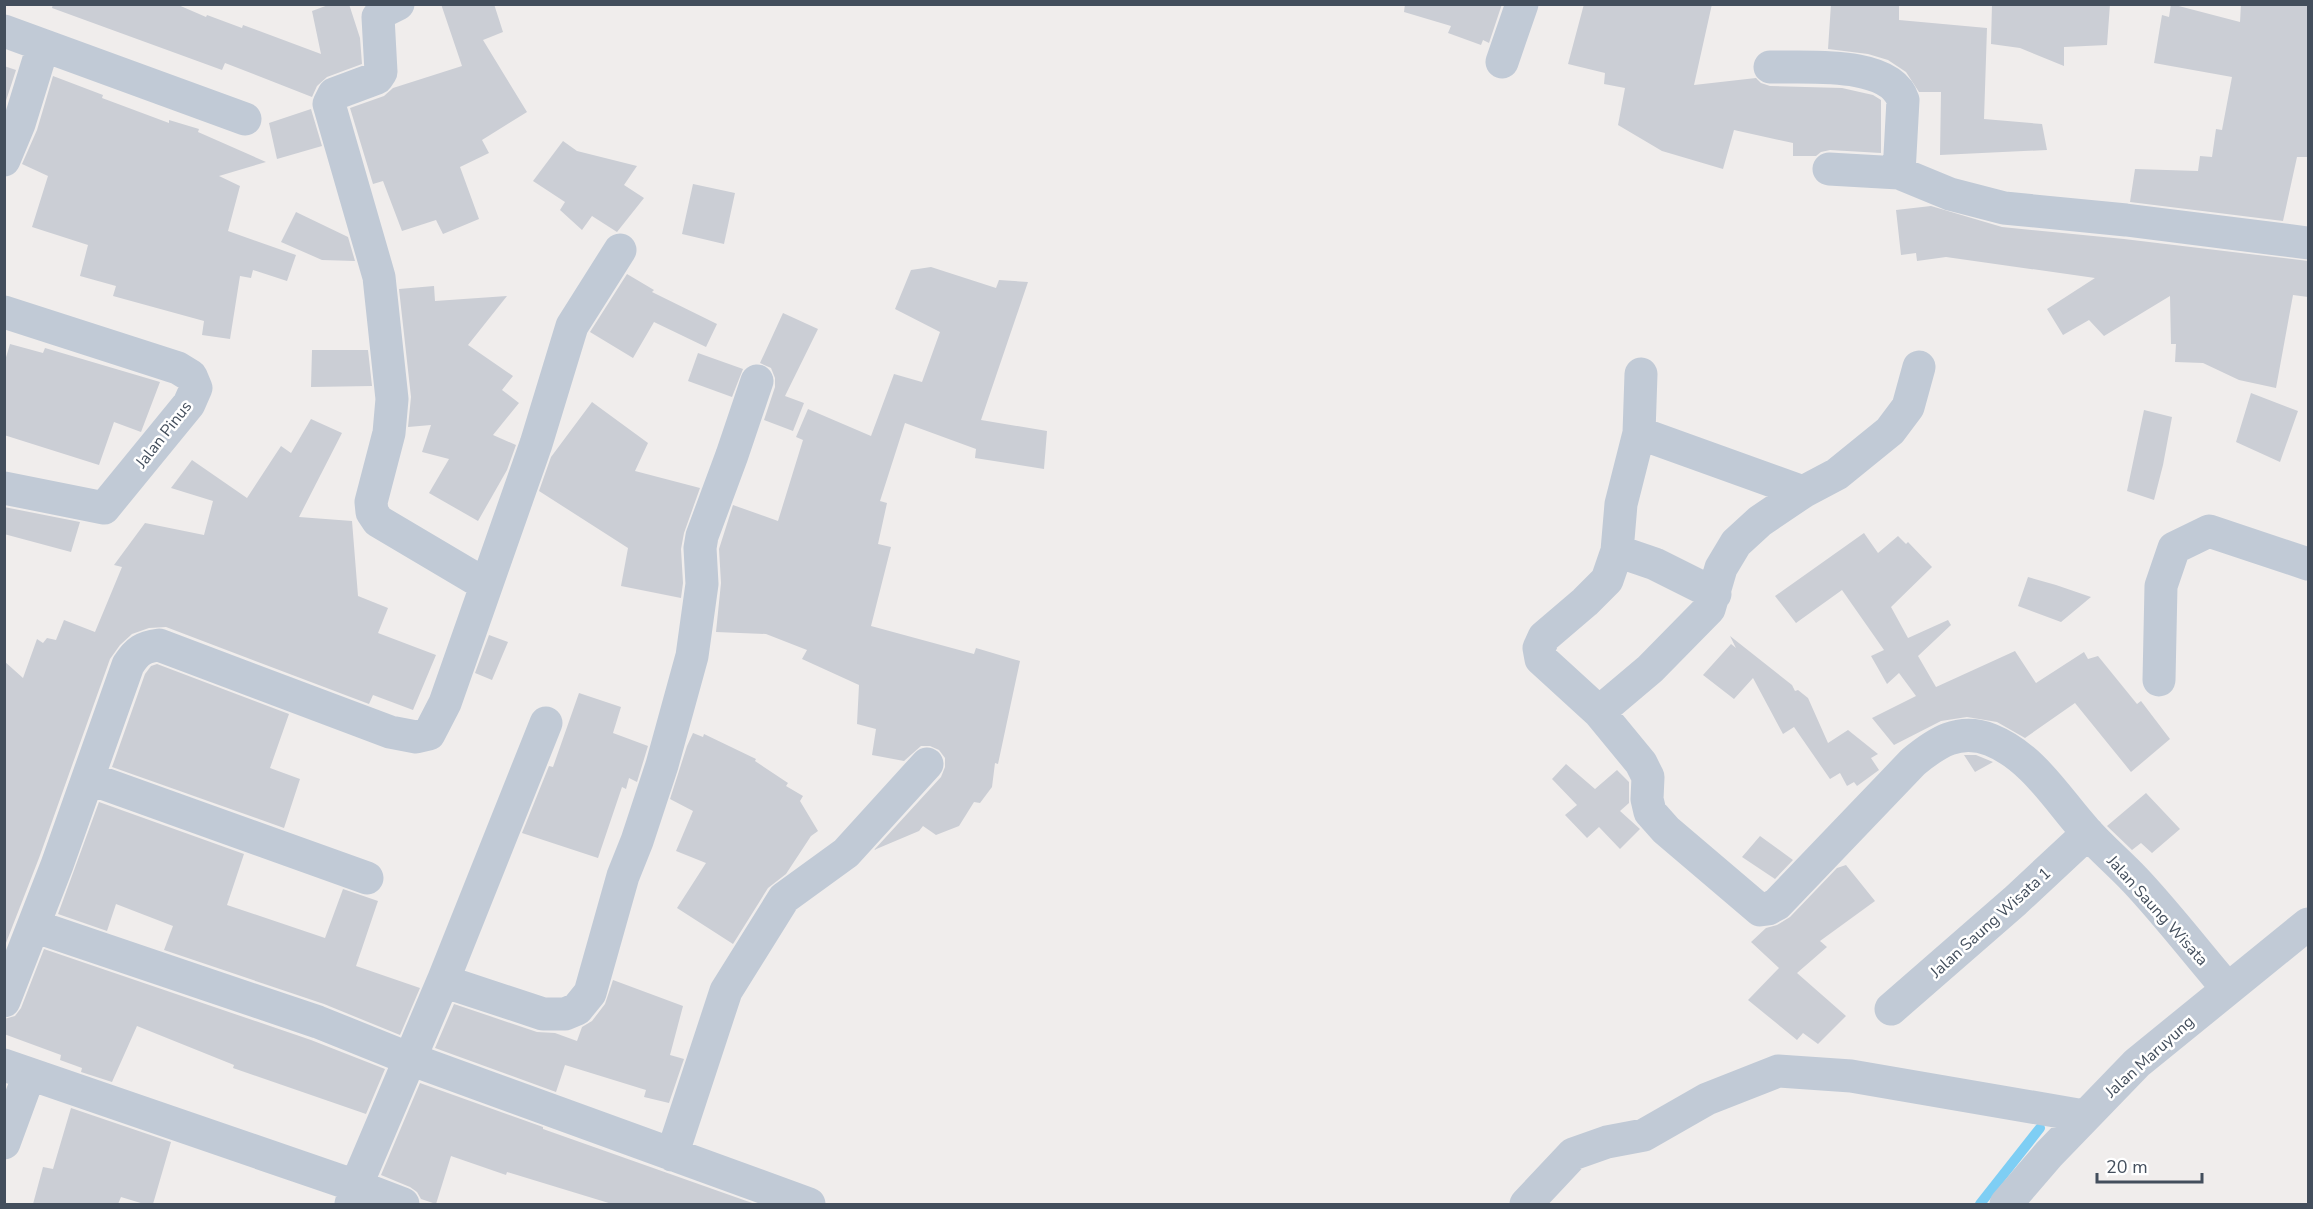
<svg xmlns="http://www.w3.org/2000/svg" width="2313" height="1209" viewBox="0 0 2313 1209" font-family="'Nunito Sans',sans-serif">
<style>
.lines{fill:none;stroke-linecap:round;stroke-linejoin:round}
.stream{stroke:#7ecef4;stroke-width:10}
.building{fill:#cbced5}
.street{stroke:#c1cad6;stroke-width:33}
.labels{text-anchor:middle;stroke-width:5;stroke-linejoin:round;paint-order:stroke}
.street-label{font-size:16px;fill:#434e5c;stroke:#fff}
</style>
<rect width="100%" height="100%" fill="#f0edec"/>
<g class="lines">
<path class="stream" d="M 1980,1204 L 2040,1128"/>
</g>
<path class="building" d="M 53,4 L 176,4 L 206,17 L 207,15 L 242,28 L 243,25 L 321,54 L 312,11 L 331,4 L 349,4 L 360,38 L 362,64 L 327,77 L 317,86 L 312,97 L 225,63 L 222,70 L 52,8 Z
M 441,4 L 494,4 L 503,32 L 483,40 L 527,112 L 482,140 L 489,153 L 460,167 L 479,219 L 443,234 L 436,220 L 402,231 L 383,181 L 373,184 L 350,108 L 384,96 L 393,88 L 462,66 Z
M 1405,4 L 1502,4 L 1489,43 L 1483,40 L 1481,45 L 1448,33 L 1451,26 L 1404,12 Z
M 1584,4 L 1712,4 L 1694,85 L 1756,78 L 1761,83 L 1770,86 L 1842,88 L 1873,95 L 1881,100 L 1881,153 L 1830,150 L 1821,152 L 1816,156 L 1793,156 L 1793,143 L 1734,130 L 1723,169 L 1662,151 L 1618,125 L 1625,88 L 1604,84 L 1605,73 L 1568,64 Z
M 1831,4 L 1899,4 L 1899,20 L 1987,28 L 1984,119 L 2042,124 L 2047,150 L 1940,155 L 1941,92 L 1919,92 L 1906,72 L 1888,60 L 1868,54 L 1828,49 Z
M 1992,4 L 2110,4 L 2107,45 L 2064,47 L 2064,66 L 2020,48 L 1991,44 Z
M 2171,4 L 2240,22 L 2241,4 L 2308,4 L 2308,157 L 2297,157 L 2283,221 L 2130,202 L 2135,169 L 2198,171 L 2200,156 L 2212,157 L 2216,129 L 2222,130 L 2232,77 L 2154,63 L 2162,15 L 2169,17 Z
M 4,66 L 16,70 L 4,107 Z
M 53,76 L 103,95 L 102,98 L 169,123 L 169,120 L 199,129 L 198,132 L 266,162 L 219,176 L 240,186 L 228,231 L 296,255 L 287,281 L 253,270 L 251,278 L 240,276 L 230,339 L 202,335 L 204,321 L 113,296 L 116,286 L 80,276 L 88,245 L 32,227 L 48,176 L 22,164 L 37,130 Z
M 311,109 L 322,146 L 277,159 L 269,123 Z
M 563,141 L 577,151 L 637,166 L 624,185 L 644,198 L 617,232 L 592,216 L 582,230 L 560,210 L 565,202 L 533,181 Z
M 693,184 L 735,193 L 724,244 L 682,234 Z
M 1931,206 L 2002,227 L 2124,239 L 2308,261 L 2308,297 L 2293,295 L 2276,388 L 2239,380 L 2203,363 L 2175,362 L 2176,344 L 2171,344 L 2170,296 L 2104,336 L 2089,320 L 2063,335 L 2047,309 L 2095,278 L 1946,257 L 1917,261 L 1916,253 L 1901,255 L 1896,210 Z
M 296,212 L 348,237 L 355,261 L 322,260 L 281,242 Z
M 931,267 L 996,288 L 999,280 L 1028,282 L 981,420 L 1047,431 L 1044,469 L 975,458 L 976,449 L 905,423 L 880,501 L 887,503 L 878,544 L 891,547 L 871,626 L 974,654 L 976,648 L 1020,661 L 998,764 L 995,763 L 992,787 L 980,803 L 974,802 L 959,826 L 936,835 L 923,826 L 919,831 L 874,850 L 941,777 L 945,767 L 945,758 L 939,750 L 930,746 L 921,746 L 904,761 L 872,755 L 876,729 L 857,724 L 859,685 L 802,659 L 807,650 L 766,634 L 716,632 L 721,583 L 719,549 L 733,505 L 778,521 L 803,440 L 796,437 L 808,409 L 871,436 L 894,374 L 922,382 L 940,332 L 895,309 L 911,270 Z
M 627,274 L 654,290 L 652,292 L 717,324 L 706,347 L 654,322 L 633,358 L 590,332 Z
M 434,286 L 435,301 L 507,296 L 468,345 L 513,376 L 502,390 L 519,403 L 493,435 L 516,445 L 507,470 L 478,521 L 429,493 L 449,459 L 422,452 L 431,425 L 408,427 L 411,397 L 399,289 Z
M 783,313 L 818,329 L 785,396 L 804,403 L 793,431 L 764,420 L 775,387 L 775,378 L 771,368 L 760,363 Z
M 10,344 L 43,353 L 45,348 L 160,382 L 141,432 L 114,422 L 99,465 L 4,435 L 4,364 Z
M 312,350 L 368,350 L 372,386 L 311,387 Z
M 698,353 L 743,369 L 732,397 L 688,381 Z
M 2251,393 L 2298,411 L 2280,462 L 2236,442 Z
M 592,402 L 648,443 L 635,471 L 700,488 L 684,533 L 681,549 L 683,583 L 681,598 L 621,586 L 628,548 L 539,491 L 551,457 Z
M 2144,410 L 2172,417 L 2163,465 L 2154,500 L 2127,491 Z
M 311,419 L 342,433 L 299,517 L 352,521 L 358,596 L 388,608 L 378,633 L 436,655 L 413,710 L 373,695 L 369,704 L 166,627 L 149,628 L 132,634 L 120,645 L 110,659 L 39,858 L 4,948 L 4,661 L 23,678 L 37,639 L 43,643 L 47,638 L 56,640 L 64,620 L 95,632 L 122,567 L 114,565 L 145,523 L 204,535 L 213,501 L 171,488 L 192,460 L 247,498 L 281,446 L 291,453 Z
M 4,507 L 80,522 L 71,552 L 4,534 Z
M 1864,533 L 1878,553 L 1898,536 L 1906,544 L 1908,542 L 1932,567 L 1891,607 L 1908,638 L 1948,620 L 1951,625 L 1918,656 L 1936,687 L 2015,651 L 2036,683 L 2084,652 L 2088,659 L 2098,656 L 2137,704 L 2141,701 L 2170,739 L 2131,772 L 2075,703 L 2025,738 L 1997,722 L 1967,717 L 1941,721 L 1894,745 L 1872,718 L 1916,696 L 1899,673 L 1887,684 L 1871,656 L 1884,650 L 1842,590 L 1796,623 L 1775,596 Z
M 2028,577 L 2056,585 L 2091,597 L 2061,622 L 2018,606 Z
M 489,635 L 508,642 L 492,680 L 475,673 Z
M 1730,636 L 1792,685 L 1795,691 L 1798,690 L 1808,698 L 1828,743 L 1848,730 L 1878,754 L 1871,758 L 1879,770 L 1857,786 L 1854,782 L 1847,786 L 1840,773 L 1830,779 L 1794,727 L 1783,734 L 1753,678 L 1734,699 L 1703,675 L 1731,644 L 1736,648 Z
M 157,664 L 289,714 L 270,768 L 300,779 L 284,828 L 112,767 L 145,674 L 151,666 Z
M 579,693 L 621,707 L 613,733 L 648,746 L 637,782 L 629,778 L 626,789 L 622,787 L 598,858 L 522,833 L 549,766 L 553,767 Z
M 693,733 L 703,737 L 704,734 L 756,759 L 755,761 L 788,783 L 786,786 L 803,796 L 800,801 L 818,831 L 811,836 L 786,874 L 768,888 L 733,944 L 677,908 L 706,863 L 676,851 L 693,811 L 670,799 L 687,746 Z
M 1964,755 L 1976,755 L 1993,762 L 1975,772 Z
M 1566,764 L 1595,789 L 1617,770 L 1629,782 L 1629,803 L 1620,811 L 1640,829 L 1620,849 L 1599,827 L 1587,838 L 1565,815 L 1577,805 L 1552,779 Z
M 2146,793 L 2180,829 L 2152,853 L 2141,843 L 2132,850 L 2107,826 Z
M 99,802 L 244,854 L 227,905 L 325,938 L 343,889 L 378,901 L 356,966 L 420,988 L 400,1035 L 324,1004 L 164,950 L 173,926 L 116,904 L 107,931 L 58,914 Z
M 1760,836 L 1793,860 L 1775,879 L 1742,857 Z
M 1846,865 L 1875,901 L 1820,941 L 1827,947 L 1797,973 L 1846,1016 L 1818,1044 L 1803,1033 L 1797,1040 L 1748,1000 L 1779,968 L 1751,942 L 1766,928 L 1777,925 L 1790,917 L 1837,868 Z
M 44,949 L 311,1040 L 385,1069 L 366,1114 L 233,1068 L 234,1065 L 137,1026 L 112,1082 L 81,1072 L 82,1068 L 60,1060 L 61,1055 L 4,1034 L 4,1019 L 15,1016 L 21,1008 Z
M 613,980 L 683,1006 L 670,1055 L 684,1059 L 669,1103 L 644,1097 L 646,1090 L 565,1065 L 556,1092 L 435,1048 L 454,1004 L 537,1032 L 555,1033 L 577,1041 L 582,1027 L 592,1021 L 605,1004 Z
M 420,1083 L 543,1127 L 543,1129 L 755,1204 L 612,1204 L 507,1172 L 506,1175 L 451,1156 L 436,1204 L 421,1199 L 417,1192 L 410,1187 L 381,1175 Z
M 71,1108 L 171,1142 L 153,1204 L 144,1204 L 121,1197 L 118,1204 L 33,1204 L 43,1167 L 53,1169 Z"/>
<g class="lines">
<path class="street" d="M 398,4 L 382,12 L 378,17 L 381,72 L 377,78 L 334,94 L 329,104 L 379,277 L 392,399 L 389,433 L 371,502 L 372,512 L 378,521 L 486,585
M 4,31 L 245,119
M 1502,62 L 1522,4
M 1770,67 C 1805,68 1890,60 1903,100 L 1899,173
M 4,160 L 19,124 L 43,46
M 1829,169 L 1899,173 L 1950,194 L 2004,208 L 2126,220 L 2308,243
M 4,312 L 178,368 L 191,376 L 196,388 L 189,404 L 104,508 L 4,488
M 1641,374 L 1639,433 L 1621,504 L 1617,551 L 1607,580 L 1585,602 L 1544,637 L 1539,648 L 1541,659 L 1599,712 L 1641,763 L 1648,777 L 1647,799 L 1650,812 L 1666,830 L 1760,910 L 1768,909 L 1777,904 L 1913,762 C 1936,743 1959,727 1991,740 C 2033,757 2057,799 2086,831 C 2101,848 2119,863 2135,880 C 2167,914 2196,952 2227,988
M 1639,433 L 1803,492
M 1617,551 L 1655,564 L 1715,594
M 2159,680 L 2161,586 L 2174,548 L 2209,531 L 2308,564
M 1599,712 L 1650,669 L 1709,609 L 1721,568 L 1736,543 L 1760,521 L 1803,492 L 1837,474 L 1890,431 L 1908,407 L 1919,367
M 88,778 L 367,878
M 34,926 L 318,1022 L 410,1059 L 809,1204
M 443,981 L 546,723
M 4,1001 L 57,865 L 128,665 C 137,651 143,647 159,645 L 390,732 L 416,737 L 429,734 L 445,703 L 536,444 L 572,326 L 620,250
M 1891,1009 L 2015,901 L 2088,833
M 4,1065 L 356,1186 L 403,1204
M 4,1143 L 29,1075
M 672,1155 L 726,991 L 784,898 L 846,853 L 927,764
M 351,1204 L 356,1186 L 443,981 L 543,1014 L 565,1014 L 577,1009 L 590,993 L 623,876 L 637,841 L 662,765 L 692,656 L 702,584 L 700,548 L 702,536 L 732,455 L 757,381
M 1526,1204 L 1573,1154 L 1607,1142 L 1644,1135 L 1707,1099 L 1778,1071 L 1851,1076 L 2084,1116
M 2006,1204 L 2049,1154 L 2137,1063 L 2308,924"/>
</g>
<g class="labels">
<g class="street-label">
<text transform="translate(163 434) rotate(-52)" y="6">Jalan Pinus</text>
<text transform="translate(2158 910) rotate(48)" y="6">Jalan Saung Wisata</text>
<text transform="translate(1990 922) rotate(-42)" y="6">Jalan Saung Wisata 1</text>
<text transform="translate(2149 1056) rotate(-42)" y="6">Jalan Maruyung</text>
</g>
</g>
<rect width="2313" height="1209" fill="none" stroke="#434e5c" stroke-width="12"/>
<path d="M2097 1173v9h105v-9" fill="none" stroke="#434e5c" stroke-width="3"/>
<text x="2106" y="1173" font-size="18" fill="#434e5c" stroke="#ffffff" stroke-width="4.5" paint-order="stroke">20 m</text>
</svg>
